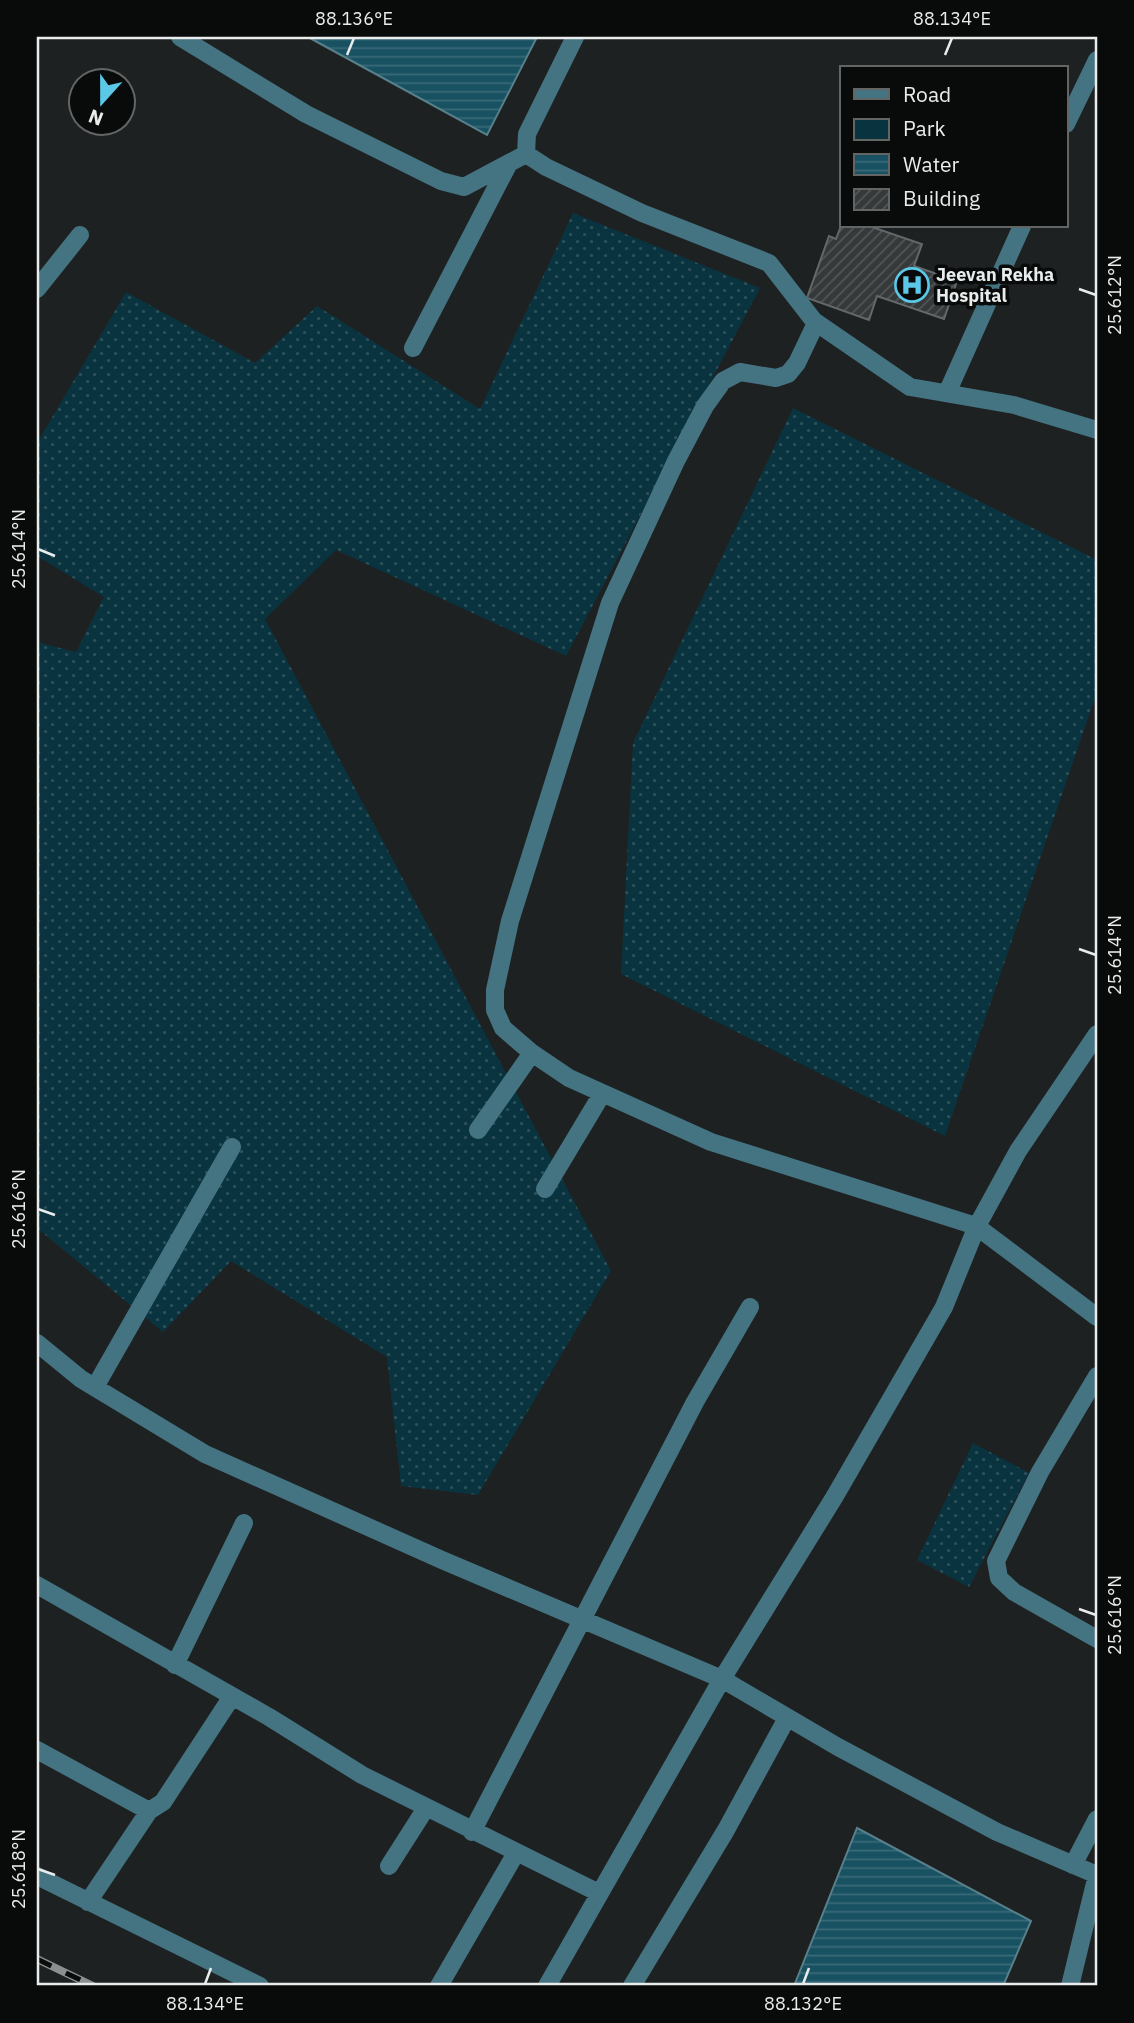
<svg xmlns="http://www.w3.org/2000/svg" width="1134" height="2023" viewBox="0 0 1134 2023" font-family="'IBM Plex Sans',sans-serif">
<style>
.green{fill:url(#green-dots)}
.water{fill:url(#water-rules);stroke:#57808b;stroke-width:2}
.building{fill:url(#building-hatch);stroke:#64686a;stroke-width:2}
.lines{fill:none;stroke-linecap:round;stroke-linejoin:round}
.minor{stroke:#447381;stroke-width:18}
.rail-casing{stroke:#8c8f90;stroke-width:8}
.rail{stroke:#090b0b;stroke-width:5;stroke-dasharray:16;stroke-linecap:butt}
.ticks{fill:none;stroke:#e9ecec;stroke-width:2.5}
.labels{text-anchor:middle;stroke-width:7;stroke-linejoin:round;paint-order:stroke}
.poi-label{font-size:18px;font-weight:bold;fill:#e9ecec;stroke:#090b0b;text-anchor:start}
.neatline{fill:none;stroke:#e9ecec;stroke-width:2.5}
.ticks-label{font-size:18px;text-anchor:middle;fill:#e9ecec}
</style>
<defs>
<pattern id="green-dots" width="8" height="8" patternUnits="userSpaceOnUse" patternTransform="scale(1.75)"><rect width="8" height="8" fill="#09333f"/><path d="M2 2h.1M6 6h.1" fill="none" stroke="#2d515b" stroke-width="1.8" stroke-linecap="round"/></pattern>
<pattern id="water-rules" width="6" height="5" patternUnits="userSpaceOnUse" patternTransform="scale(1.75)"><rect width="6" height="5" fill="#185161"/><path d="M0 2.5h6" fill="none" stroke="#3a6a78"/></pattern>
<pattern id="building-hatch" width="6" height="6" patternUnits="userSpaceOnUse" patternTransform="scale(1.75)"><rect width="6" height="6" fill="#35393a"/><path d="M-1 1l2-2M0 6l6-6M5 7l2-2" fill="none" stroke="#525657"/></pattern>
</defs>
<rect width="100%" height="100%" fill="#1e2122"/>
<path class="green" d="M 573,213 L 760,288 L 566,656 L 336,550 L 265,619 L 611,1271 L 478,1495 L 401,1486 L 387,1357 L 231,1261 L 163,1332 L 37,1228 L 37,642 L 76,652 L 104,597 L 37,556 L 37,443 L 126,292 L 255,363 L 317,306 L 480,409 Z
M 793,408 L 1097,560 L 1097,692 L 945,1136 L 621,974 L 633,743 Z
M 973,1443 L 1029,1473 L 969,1587 L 917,1560 Z"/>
<path class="water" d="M 308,37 L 537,37 L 487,135 Z
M 857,1828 L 1031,1921 L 1003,1986 L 794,1986 Z"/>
<path class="building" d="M 842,223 L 842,226 L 869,226 L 922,244 L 914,266 L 957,281 L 944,319 L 877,296 L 869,320 L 807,298 L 829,236 L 836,239 Z"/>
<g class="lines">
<path class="minor" d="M 180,37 L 306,114 L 441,181 L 464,187 L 526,154
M 575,37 L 527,134 L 526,154 L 546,167 L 642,213 L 769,263 L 814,321 L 910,387 L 1014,405 L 1097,430
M 1066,124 L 1097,60
M 37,289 L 80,235
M 816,323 L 797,363 L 788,374 L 776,378 L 740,372 L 723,381 L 705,406 L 676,461 L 610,603 L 510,921 L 495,990 L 495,1010 L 503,1028 L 532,1053 L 569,1078 L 711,1142 L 976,1226 L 1097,1317
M 413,348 L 509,163
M 947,393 L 1022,226
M 478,1130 L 532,1053
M 545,1189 L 602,1094
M 37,1343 L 81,1379 L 205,1454 L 442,1560 L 722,1679 L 838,1747 L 997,1832 L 1097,1875
M 1097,1376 L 1040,1472 L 996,1561 L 999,1578 L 1014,1592 L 1097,1639
M 95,1387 L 232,1147
M 37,1585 L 269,1717 L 362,1775 L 599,1893
M 175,1665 L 244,1523
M 37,1750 L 149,1811
M 472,1832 L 695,1402 L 750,1307
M 1073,1865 L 1097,1819
M 389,1866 L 426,1808
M 37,1876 L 260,1986
M 88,1902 L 149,1811 L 163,1802 L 231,1698
M 439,1986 L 516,1853
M 547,1986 L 722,1679 L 835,1496 L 944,1307 L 977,1226 L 1018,1151 L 1097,1034
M 632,1986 L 726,1830 L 787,1718
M 1070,1986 L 1097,1875"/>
<g class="rail-casing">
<path id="rail" d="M 37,1959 L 93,1986"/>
</g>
<use href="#rail" class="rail"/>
</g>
<path class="ticks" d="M 347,55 L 354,38M 945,55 L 952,38M 1079,289 L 1096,295M 38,549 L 55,556M 1079,949 L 1096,955M 38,1209 L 55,1215M 1079,1609 L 1096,1615M 38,1869 L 55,1875M 205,1984 L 211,1968M 803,1984 L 809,1968"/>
<defs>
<g id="hospital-ring" transform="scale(1.75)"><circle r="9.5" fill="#090b0b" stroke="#5bc8e7" stroke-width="1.5"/><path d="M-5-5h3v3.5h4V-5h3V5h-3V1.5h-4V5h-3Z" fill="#5bc8e7"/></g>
</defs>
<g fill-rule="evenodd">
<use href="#hospital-ring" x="912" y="285"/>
</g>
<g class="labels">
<g class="poi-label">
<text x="936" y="281">Jeevan Rekha<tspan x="936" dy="21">Hospital</tspan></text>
</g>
</g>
<rect width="1134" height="2023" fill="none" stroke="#090b0b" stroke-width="77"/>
<rect x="840" y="66" width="228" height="161" fill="#090b0b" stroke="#636565" stroke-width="2"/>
<rect x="854" y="89" width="35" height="10" fill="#447381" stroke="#636565" stroke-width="2"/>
<text x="903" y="102" font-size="21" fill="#e9ecec">Road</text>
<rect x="854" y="119" width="35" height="21" fill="#09333f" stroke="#636565" stroke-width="2"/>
<text x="903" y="136" font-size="21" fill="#e9ecec">Park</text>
<rect x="854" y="154" width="35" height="21" fill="url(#water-rules)" stroke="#636565" stroke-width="2"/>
<text x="903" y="172" font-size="21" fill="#e9ecec">Water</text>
<rect x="854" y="189" width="35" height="21" fill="url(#building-hatch)" stroke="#636565" stroke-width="2"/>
<text x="903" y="206" font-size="21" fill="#e9ecec">Building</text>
<g transform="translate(102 102) rotate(201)"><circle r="33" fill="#090b0b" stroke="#636565" stroke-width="2"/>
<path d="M0-5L12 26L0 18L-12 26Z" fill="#5bc8e7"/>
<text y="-10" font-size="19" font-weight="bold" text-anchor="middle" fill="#e9ecec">N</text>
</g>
<rect x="38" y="38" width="1058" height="1946" class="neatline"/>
<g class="ticks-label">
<text x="354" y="25">88.136°E</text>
<text x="952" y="25">88.134°E</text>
<text transform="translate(1115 295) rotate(-90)" y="6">25.612°N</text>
<text transform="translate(19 549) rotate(-90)" y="6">25.614°N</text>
<text transform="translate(1115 955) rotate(-90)" y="6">25.614°N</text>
<text transform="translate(19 1209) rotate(-90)" y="6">25.616°N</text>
<text transform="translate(1115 1615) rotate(-90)" y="6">25.616°N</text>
<text transform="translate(19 1869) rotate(-90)" y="6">25.618°N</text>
<text x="205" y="2010">88.134°E</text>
<text x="803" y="2010">88.132°E</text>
</g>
</svg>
